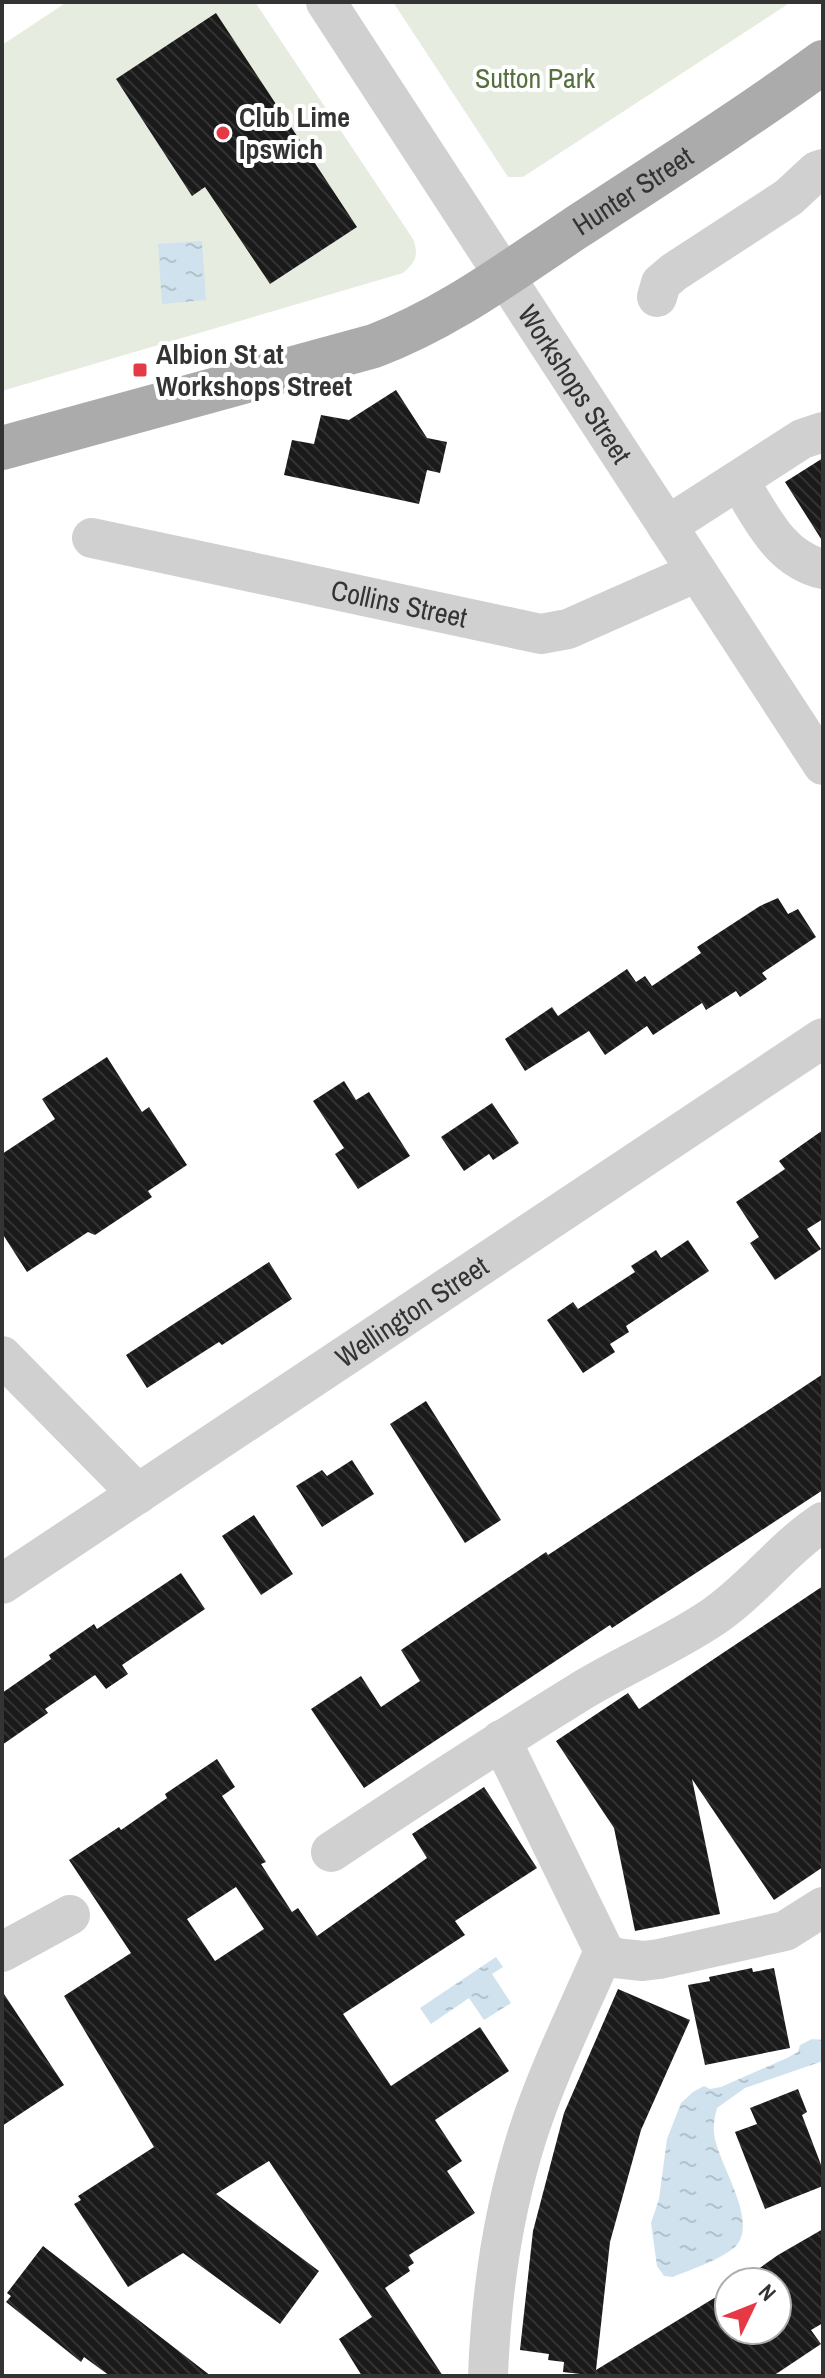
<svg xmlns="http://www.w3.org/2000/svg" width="825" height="2378" viewBox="0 0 825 2378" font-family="'Archivo Narrow',sans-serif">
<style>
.green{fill:#e6ecdf}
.water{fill:url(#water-ripples)}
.building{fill:url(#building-back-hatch);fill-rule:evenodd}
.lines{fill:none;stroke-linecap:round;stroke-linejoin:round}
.minor{stroke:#d0d0d0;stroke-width:40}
.major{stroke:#ababab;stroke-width:44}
.poi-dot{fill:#e63946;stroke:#fff;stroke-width:3}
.labels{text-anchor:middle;stroke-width:8;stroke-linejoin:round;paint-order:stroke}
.park-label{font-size:28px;fill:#56703f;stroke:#fff}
.poi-label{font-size:28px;font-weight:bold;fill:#333;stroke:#fff;text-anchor:start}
.street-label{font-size:28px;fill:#333;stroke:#fff}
</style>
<defs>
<pattern id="water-ripples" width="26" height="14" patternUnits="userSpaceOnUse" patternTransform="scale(2)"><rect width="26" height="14" fill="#cfe2ee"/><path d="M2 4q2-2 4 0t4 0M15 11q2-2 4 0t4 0" fill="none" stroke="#b2c2cd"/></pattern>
<pattern id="building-back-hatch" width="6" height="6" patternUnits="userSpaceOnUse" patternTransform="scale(2)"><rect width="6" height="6" fill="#1a1a1a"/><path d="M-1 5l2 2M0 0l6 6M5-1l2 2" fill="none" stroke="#333"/></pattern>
</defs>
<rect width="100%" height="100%" fill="#fff"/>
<path class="green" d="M 67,2 L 255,2 L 413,239 C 419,255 416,262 403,273 L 2,391 L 2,45 Z
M 393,2 L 791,2 L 523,177 L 508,177 Z"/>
<path class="water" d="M 202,241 L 206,300 L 162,304 L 158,244 Z
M 496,1957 L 503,1967 L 492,1974 L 511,2003 L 484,2020 L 469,1998 L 431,2024 L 420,2008 Z
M 812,2039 L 823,2040 L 823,2061 L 745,2088 L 717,2108 C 715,2116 713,2124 714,2133 C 717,2162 755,2214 739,2242 C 730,2257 689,2270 673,2277 L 664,2276 L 657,2266 L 651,2223 L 659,2199 L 667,2139 L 681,2103 L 693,2092 L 704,2086 L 710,2089 L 721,2087 L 787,2058 L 798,2052 L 800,2045 Z"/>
<path class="building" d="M 216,13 L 357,227 L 270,284 L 205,187 L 192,196 L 116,79 Z
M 396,390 L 427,438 L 447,442 L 440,473 L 427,470 L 419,504 L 284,475 L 292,440 L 314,444 L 321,415 L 349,420 Z
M 823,458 L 823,542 L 785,482 Z
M 778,898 L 788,914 L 798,909 L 816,937 L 762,973 L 767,979 L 740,997 L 736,991 L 706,1010 L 702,1003 L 653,1035 L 647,1026 L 605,1055 L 589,1031 L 525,1071 L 505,1039 L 552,1007 L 558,1016 L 627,969 L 636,982 L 645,976 L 652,986 L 701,953 L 697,947 L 760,906 Z
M 107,1057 L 142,1112 L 149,1107 L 187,1165 L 148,1191 L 152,1197 L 95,1235 L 88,1232 L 27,1272 L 2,1233 L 2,1154 L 55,1119 L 42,1099 Z
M 344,1081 L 356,1100 L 369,1092 L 410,1156 L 358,1189 L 335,1154 L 344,1148 L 313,1101 Z
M 492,1103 L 519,1143 L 493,1160 L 489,1154 L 464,1171 L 441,1137 Z
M 823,1130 L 823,1219 L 807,1229 L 821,1249 L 775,1280 L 750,1243 L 759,1237 L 736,1202 L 785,1169 L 779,1161 Z
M 688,1240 L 709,1271 L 626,1326 L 629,1332 L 610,1344 L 615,1352 L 583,1373 L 547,1320 L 573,1302 L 578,1309 L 635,1272 L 631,1266 L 656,1250 L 661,1258 Z
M 269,1262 L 292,1299 L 222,1345 L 219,1342 L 147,1388 L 126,1355 Z
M 823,1374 L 823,1490 L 612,1628 L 610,1625 L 364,1788 L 311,1709 L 361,1676 L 381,1707 L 420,1681 L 401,1650 L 546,1552 L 548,1555 Z
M 426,1401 L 501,1520 L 465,1543 L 390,1424 Z
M 352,1460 L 374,1494 L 322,1527 L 296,1486 L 322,1470 L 327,1476 Z
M 254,1515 L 293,1574 L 261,1595 L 222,1536 Z
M 181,1573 L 205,1609 L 122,1665 L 128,1674 L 106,1689 L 95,1675 L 45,1709 L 48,1713 L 2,1745 L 2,1693 L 51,1659 L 49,1655 L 94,1624 L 97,1629 Z
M 823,1586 L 823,1867 L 774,1900 L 692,1779 L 720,1914 L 635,1931 L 614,1828 L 556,1741 L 628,1693 L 639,1709 Z
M 217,1759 L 235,1787 L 222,1796 L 266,1862 L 261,1864 L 292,1912 L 298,1908 L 317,1936 L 427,1858 L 412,1834 L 484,1787 L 537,1868 L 455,1921 L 465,1935 L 343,2014 L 391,2086 L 480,2027 L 509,2071 L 435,2120 L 462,2161 L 447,2171 L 475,2213 L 409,2255 L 414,2263 L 408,2267 L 410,2271 L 385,2288 L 443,2376 L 362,2376 L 339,2339 L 372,2317 L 269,2161 L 216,2194 L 319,2271 L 280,2324 L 183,2253 L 128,2287 L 74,2204 L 81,2200 L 78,2196 L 154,2147 L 64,1996 L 131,1953 L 69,1860 L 119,1827 L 121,1830 L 167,1798 L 165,1794 ZM 236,1887 L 264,1929 L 215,1961 L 187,1919 Z
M 752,1968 L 753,1972 L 774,1968 L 790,2048 L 705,2065 L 688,1985 L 710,1981 L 709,1977 Z
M 618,1989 L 690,2020 L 641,2130 L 610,2242 L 596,2370 L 729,2289 L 729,2330 L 777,2330 L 777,2282 L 740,2282 L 778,2255 L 823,2229 L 823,2323 L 811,2330 L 821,2344 L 773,2376 L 587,2376 L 589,2375 L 563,2372 L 564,2362 L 548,2360 L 549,2354 L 520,2350 L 533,2231 L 564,2113 Z
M 2,1991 L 64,2085 L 2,2126 Z
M 798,2089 L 807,2112 L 802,2115 L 823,2170 L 823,2186 L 765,2209 L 735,2132 L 757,2124 L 750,2108 Z
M 43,2246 L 211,2376 L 110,2376 L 84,2357 L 81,2362 L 6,2302 L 11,2296 L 7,2293 Z"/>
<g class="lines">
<g class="minor">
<path id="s1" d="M 326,2 L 823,765"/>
<path d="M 657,297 L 661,283 L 674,272 L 789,197 L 817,171 L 823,169"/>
<path d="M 739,481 C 761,516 779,559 823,569"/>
<path d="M 667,526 L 802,439 L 823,432"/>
<path id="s2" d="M 92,538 L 541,634 L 568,629 L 697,572"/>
<path d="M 2,1356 L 138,1494"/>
<path id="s3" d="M 2,1584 L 823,1038"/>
<path d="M 501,1740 L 604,1951 L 615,1958 L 643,1961 L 659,1959 L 785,1931 L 823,1907"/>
<path d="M 331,1852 C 415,1796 500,1741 586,1688 C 628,1663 673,1644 713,1617 C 754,1589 782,1549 823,1522"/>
<path d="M 2,1952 L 70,1915"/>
<path d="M 488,2376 C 491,2295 503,2211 528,2133 C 548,2071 578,2011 604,1951"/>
</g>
<path class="major" id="s4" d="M 2,448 L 374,346 C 448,318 509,272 574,229 C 658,174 742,121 823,62"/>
</g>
<g class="poi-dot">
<circle cx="223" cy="133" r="8"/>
<rect x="132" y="362" width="16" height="16" rx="4"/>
</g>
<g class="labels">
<g class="park-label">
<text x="535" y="88">Sutton Park</text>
</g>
<g class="poi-label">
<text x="239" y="127">Club Lime<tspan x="239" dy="32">Ipswich</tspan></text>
<text x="156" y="364">Albion St at<tspan x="156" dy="32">Workshops Street</tspan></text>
</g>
<g class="street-label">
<text dy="10" stroke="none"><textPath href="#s4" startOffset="688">Hunter Street</textPath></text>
<text dy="10" stroke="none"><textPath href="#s1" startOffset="456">Workshops Street</textPath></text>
<text dy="10" stroke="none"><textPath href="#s2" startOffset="314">Collins Street</textPath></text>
<text dy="10" stroke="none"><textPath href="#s3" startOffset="492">Wellington Street</textPath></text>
</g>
</g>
<rect width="825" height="2378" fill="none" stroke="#333333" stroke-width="8"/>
<g transform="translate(753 2306) rotate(47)"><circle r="38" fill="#ffffff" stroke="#adadad" stroke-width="2"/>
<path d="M0-6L14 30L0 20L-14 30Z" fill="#e63946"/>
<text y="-12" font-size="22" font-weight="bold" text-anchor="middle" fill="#333333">N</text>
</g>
</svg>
